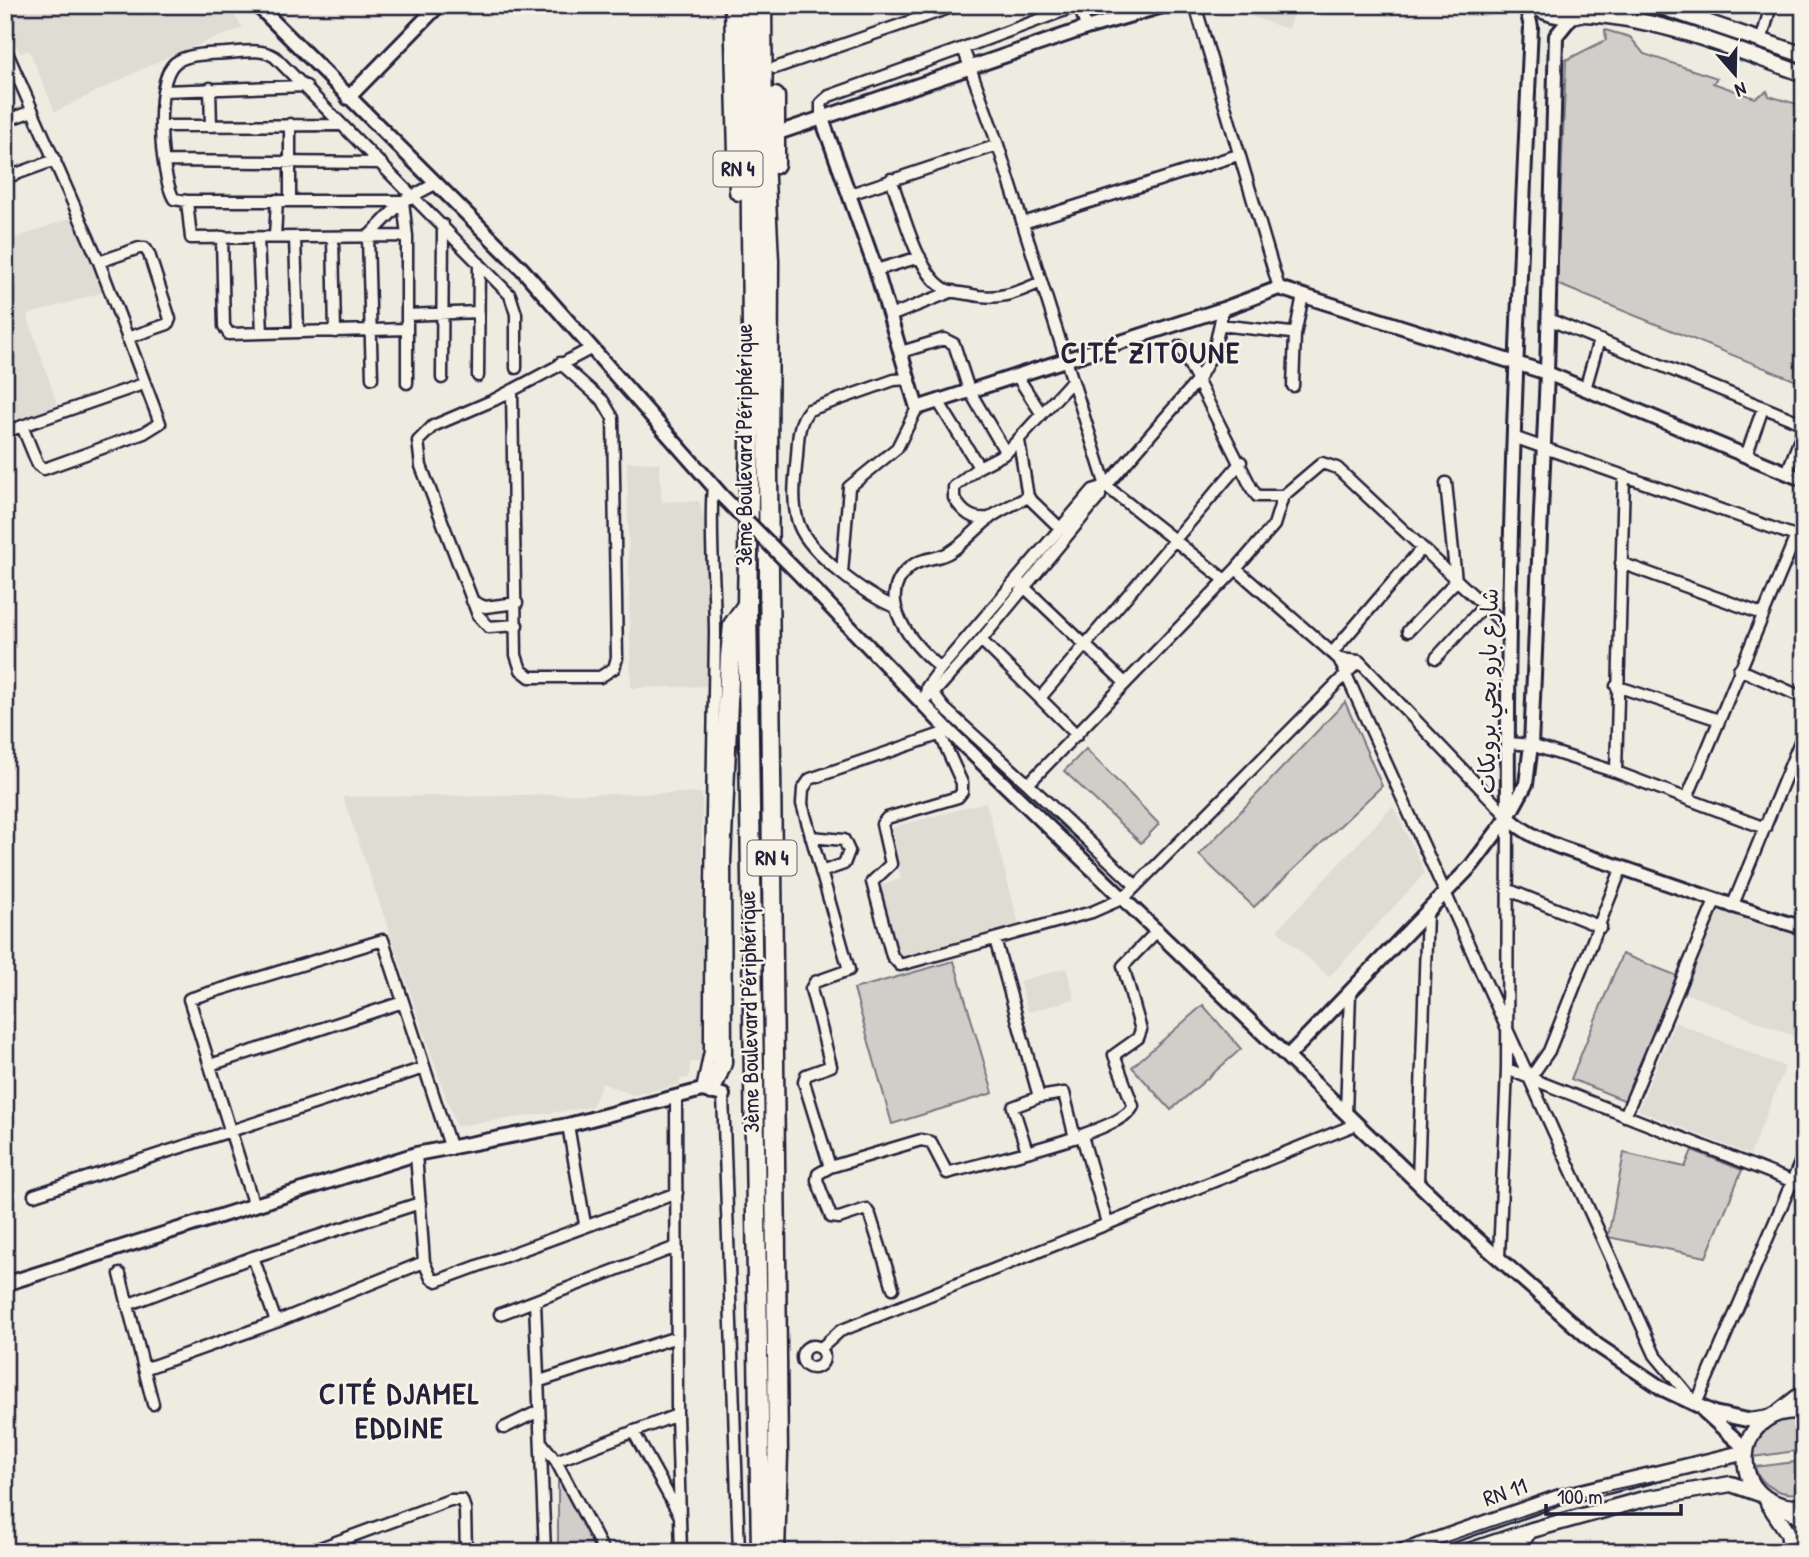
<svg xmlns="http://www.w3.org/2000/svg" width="1809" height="1557" viewBox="0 0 1809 1557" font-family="'Patrick Hand','Playpen Sans Arabic',sans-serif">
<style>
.built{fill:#dfdcd4}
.green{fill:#d1cdc9;stroke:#7a7882;stroke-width:2}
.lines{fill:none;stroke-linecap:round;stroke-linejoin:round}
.street-casing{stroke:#22223b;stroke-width:15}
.secondary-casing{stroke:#22223b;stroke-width:18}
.primary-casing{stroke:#22223b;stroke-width:19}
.highway-casing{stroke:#22223b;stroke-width:23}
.street{stroke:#f7f3e8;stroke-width:10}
.secondary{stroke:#f7f3e8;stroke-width:12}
.primary{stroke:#f7f3e8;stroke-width:14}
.highway{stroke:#f7f3e8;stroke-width:18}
.tram{stroke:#22223b;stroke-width:2}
.secondary-bridge-casing{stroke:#22223b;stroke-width:18;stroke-linecap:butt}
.secondary-bridge{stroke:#f7f3e8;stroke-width:12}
.labels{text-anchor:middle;stroke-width:5;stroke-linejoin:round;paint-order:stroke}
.shield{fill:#f7f3e8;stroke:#62616f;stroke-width:2}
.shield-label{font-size:21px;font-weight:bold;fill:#22223b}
.street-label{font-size:23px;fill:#22223b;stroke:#f7f3e8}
.district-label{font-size:30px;font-weight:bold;letter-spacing:2px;fill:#22223b;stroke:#f7f3e8}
</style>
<rect width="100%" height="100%" fill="#eeebe1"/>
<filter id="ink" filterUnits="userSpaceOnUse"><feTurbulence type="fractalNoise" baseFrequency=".0143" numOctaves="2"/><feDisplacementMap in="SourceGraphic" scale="14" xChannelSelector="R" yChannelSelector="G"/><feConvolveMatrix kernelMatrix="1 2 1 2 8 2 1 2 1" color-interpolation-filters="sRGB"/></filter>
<g filter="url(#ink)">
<path class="built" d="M 5,5 L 227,5 L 243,28 L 173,54 L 55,112 L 29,50 L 20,54 L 5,20 Z
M 1215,5 L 1296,5 L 1288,29 Z
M 76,216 L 103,292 L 27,315 L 59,410 L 5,428 L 5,242 Z
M 627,462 L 659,463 L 662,502 L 699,501 L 709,534 L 711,686 L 631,688 Z
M 702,793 L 702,1062 L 690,1062 L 689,1078 L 681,1079 L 679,1085 L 633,1095 L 602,1083 L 592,1107 L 456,1126 L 343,797 Z
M 986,802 L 1019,924 L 899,957 L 880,885 L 901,879 L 887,829 Z
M 1393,806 L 1425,873 L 1329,977 L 1277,930 Z
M 1719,910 L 1804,939 L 1804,1021 L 1797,1037 L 1685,993 Z
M 1066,968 L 1075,999 L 1028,1012 L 1019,981 Z
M 1675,1022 L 1785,1067 L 1750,1155 L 1638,1110 Z"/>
<path class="green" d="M 1605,30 L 1630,37 L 1644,54 L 1717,78 L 1713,83 L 1755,98 L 1767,91 L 1769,96 L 1804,106 L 1804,384 L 1557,284 L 1566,60 L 1606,40 Z
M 1345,702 L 1382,786 L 1254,907 L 1199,855 Z
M 1086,749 L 1159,824 L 1141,843 L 1064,771 Z
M 1622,954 L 1678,976 L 1626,1101 L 1571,1079 Z
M 954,961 L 993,1093 L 892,1124 L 854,989 Z
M 1203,1005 L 1241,1049 L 1171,1110 L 1132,1067 Z
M 1692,1150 L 1742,1170 L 1706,1257 L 1608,1237 L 1624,1153 L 1685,1167 Z
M 1804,1418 L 1804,1450 L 1752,1457 C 1755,1423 1776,1420 1804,1418 Z
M 1804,1461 L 1804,1492 C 1782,1497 1763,1488 1754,1467 Z
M 558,1478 L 597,1552 L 558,1552 Z"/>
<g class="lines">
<g class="street-casing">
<path id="street" d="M 1079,5 L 963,48 L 998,145 L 1106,486 L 1225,580
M 1195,5 L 1279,288
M 1080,6 L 1086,28
M 1761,42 L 1771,5
M 5,48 L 99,262 L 160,423 L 144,433 L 44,469 L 38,465 L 22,426
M 775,68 L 958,5
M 210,88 L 211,126
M 163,91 L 306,86
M 821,116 L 821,103 L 829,96 L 963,48
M 5,121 L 32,111
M 290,124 L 290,201
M 162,126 L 340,125
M 165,161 L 381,163
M 5,178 L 55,160
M 891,179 C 902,208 916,269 942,287 C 948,292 960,293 968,294 C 996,301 1015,294 1041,282
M 850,194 L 998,145
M 187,201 L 191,238 L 407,236
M 1023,223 L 1238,155
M 222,237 L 224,326 L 229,334 L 407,329
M 275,237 L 277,200
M 258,238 L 262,333
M 295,238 L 298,332
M 333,238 L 335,332
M 99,262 L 139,248 L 145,248 L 149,254 L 170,319 L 168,324 L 127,338
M 876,270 L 920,257
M 407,315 L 477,312
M 890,316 L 953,291
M 1548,319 L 1804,424
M 1220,325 L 1291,333
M 1180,346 L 1252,489 L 1257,496 L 1283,496
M 901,352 L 944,339 L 954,344 L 969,390 L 1006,453
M 478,376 L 479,263
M 1017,376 L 1041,413
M 372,378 L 368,237 L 403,201 L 437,183
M 442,378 L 443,225
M 407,383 L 407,236 L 403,201 L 187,201 L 174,199 C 160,175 153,82 175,63 C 187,53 213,54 227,53 C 243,52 262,48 275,57 L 510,295 L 516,314 L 516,368
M 1293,386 L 1295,335 L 1303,295
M 1585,389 L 1599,340
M 512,391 L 516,655 L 521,670 L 530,677 L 600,677 L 614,668 L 617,658 L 613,418 L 603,401 L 560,363
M 938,401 L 979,467
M 5,432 L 143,384
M 1516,438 L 1804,539
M 1019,441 L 1028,497
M 1746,456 L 1763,408
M 1787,473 L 1804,428
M 989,518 C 972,520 963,513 954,498 L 954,487 L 979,467 L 1006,453 L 1071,382
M 1621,563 L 1762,614
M 1236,569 L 1339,659 L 1655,1355 L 1696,1404 L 1804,1154
M 842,573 L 849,487 L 897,448 L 917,408
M 1021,584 L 1124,682
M 472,601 L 485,607 L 517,603
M 895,607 C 867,596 810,554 799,525 C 791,503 795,478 797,456 C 798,440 798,422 809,410 L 894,380 L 909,379
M 517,625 L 489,627 L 478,615 L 421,466 L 418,441 L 433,426 L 494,400 L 592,348
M 1408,631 L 1456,581 L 1446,483
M 981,640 L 1077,735
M 1332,653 L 1422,548
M 1436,658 L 1483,607
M 1339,659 L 1359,661 L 1508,817 L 1507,1069 L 1499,1257
M 941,668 C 913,646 872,598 910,567 C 922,557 938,560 950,552 C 965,543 977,528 991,517 C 1002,509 1016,503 1028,497 L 1061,529
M 1739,669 L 1804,698
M 1616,686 L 1719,720
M 930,690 L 945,709 L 1028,784
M 926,697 L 927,687 L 941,668 L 1093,490 L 1106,486 L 1198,380 L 1214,351 L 1223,309
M 1040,698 L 1241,462
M 922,699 L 933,694 L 981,640 L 1100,496 L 1100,490
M 940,734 L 962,783 L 962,792 L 958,797 L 887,818 L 882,824 L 891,864 L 872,882 L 892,956 L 900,965 L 1092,912 L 1124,898 L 1359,661
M 1508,743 L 1531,745 L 1616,772 L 1765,828
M 1616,772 L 1624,476
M 1687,798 L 1796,536
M 811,837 L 844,840 L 849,851 L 844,864 L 821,872
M 1135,885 L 1028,784 L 1236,569 L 1274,525 L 1283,496 L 1322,463 L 1337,468 L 1509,629
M 1509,890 L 1601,927
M 1732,907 L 1804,732
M 995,939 L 1039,1097
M 210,1065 L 403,1002
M 1507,1069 L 1804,1186
M 1531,1077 L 1549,1051 L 1622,867
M 702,1090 L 710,1051 L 710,1023 C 710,893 713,763 715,634 C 715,584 709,534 713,485
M 723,1095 L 739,1552
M 676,1098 L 677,1415 L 681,1552
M 1346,1114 L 1350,993
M 1625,1116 L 1715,901
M 568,1125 L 585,1224
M 1082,1136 L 1107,1223
M 1027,1151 L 1013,1107 L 1039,1097 L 1064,1093 L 1075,1138
M 416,1154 L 424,1262 L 431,1278 L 437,1281 L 677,1193
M 830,1167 L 804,1082 L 806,1075 L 831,1066 L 811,989 L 815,982 L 849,970 L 802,804 L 803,789 L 810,779 L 944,733
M 1418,1181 L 1427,912
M 34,1195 L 424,1068
M 254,1206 L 189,999 L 383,940 L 451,1149
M 253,1257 L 276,1322
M 120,1274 L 153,1404
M 893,1288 L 870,1215 L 866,1209 L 839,1218 L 831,1217 L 817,1180 L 818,1174 L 830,1167 L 921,1140 L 931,1142 L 947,1173 C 978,1164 1124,1132 1133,1106 L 1114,1055 L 1138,1038 L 1141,1030 L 1123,966 L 1158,930
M 535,1302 L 545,1552
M 127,1305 L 253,1257 L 420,1203
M 500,1314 L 676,1247
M802 1357a11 11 0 1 1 22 0a11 11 0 1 1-22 0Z
M 820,1349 L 840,1331 L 1357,1124
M 144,1369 L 276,1322 L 424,1262
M 540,1381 L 677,1337
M 504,1428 L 539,1411
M 633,1431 L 680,1516
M 542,1443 L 556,1461 L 604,1552
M 556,1461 L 677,1415
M 309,1552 L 450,1500 L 462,1500 L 465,1509 L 466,1552
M 1518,1552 L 1532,1530"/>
</g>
<g class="secondary-casing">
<path id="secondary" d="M 257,5 L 522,269 L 722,496
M 348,98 L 439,5
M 821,116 L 876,270 L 917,408 L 1223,309 L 1279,288 L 1547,373 L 1804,480
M 775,134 L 1086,28 L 1166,5
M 802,577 L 949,731 L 1469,1232 L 1597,1345 L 1663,1389 L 1714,1413 L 1747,1420 L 1770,1417
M 1508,816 C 1506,553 1519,290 1531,27 L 1526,5
M 1508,817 C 1536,845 1584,854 1620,867 C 1681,888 1742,910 1804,928
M 1288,1056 L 1472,865 L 1508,817 L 1526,784 L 1531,745 L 1547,373 L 1556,36 L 1573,15
M 5,1284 L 416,1154 L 568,1125 L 702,1090 L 723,1095
M 1704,1411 L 1746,1449
M 1780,1507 L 1804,1519"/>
</g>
<g class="primary-casing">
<path id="primary" d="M 1532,5 C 1547,15 1573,22 1587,9
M 1656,5 L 1804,55
M 1582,14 C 1659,17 1732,49 1804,74
M 1780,1411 L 1804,1392
M 1804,1412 C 1729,1402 1723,1512 1804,1507
M 1768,1503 L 1788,1533 L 1791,1552
M 1402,1552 L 1560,1497 L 1746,1452
M 1466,1552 L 1532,1530 L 1644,1499 L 1731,1484 L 1760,1494"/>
</g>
<g class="highway-casing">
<path id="highway" d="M 734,5 L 739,191
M 749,5 L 752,331 L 747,605 L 761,1552
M 762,5 L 763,138 L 769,261 L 768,475 L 778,1454 L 775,1552
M 775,164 L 775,97
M 711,1090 L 722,1063 L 721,861 L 730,657 L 733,625 L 747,605"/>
</g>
<use href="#street" class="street"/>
<use href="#secondary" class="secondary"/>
<use href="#primary" class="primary"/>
<use href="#highway" class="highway"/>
<path class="tram" d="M 1417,1552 L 1578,1497 L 1654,1481"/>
<g class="secondary-bridge-casing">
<path id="secondary-bridge" d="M 722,496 L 802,577"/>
</g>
<use href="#secondary-bridge" class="secondary-bridge"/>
</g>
</g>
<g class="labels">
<g class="shield">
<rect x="713.5" y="151.5" width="49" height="35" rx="5"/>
<rect x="747.5" y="840.5" width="49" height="35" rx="5"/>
</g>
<g class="shield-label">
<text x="738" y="176">RN 4</text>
<text x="772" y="865">RN 4</text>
</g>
<g class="street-label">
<text transform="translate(744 445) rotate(-90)" y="8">3ème Boulevard Périphérique</text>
<text transform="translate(1488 691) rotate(-89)" y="8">شارع بارو يحي برويكات</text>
<text transform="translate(749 1012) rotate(-91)" y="8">3ème Boulevard Périphérique</text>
<text transform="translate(1505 1492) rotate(-19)" y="8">RN 11</text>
</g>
<g class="district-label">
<text x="1151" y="363">CITÉ ZITOUNE</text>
<text x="400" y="1404">CITÉ DJAMEL<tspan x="400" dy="34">EDDINE</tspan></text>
</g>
</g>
<rect width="1809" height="1557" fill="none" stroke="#f7f3e8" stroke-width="28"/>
<rect x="14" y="14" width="1781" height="1529" fill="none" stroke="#22223b" stroke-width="2.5" filter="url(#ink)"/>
<g transform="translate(1735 74) rotate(160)" stroke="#f7f3e8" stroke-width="5" paint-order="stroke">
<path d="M0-5L12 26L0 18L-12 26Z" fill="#22223b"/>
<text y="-10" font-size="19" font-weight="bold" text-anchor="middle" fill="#22223b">N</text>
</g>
<path d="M1546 1504v10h135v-10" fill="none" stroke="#22223b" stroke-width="3.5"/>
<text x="1557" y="1504" font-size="21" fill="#22223b" stroke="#f7f3e8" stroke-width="5" paint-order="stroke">100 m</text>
</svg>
